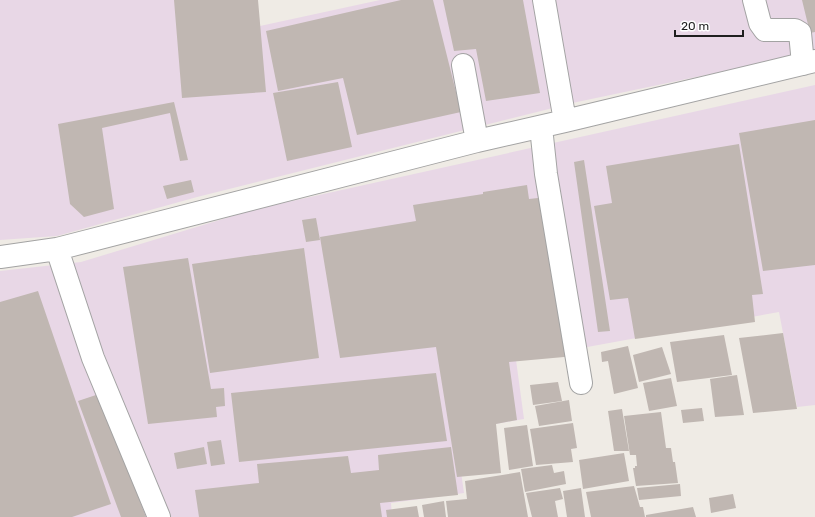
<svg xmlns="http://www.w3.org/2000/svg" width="815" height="517" viewBox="0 0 815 517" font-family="Rubik,sans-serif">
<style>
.industrial{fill:#e8d7e6}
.building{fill:#c0b7b2}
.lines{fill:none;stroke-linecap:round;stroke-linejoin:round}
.minor-casing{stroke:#a3a3a3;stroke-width:24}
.minor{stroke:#fff;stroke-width:22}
</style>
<rect width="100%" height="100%" fill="#efebe5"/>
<path class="industrial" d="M 0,0 L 257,0 L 260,26 L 380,0 L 815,0 L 815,52 L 577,102 L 197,197 L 57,236 L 0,240 Z
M 815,85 L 815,405 L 797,407 L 779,312 L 516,360 L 524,419 L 495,424 L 461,472 L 464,493 L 391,503 L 392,517 L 0,517 L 0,271 L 81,262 L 256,209 Z"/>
<path class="building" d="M 174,0 L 258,0 L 266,92 L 182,98 Z
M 401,0 L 433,0 L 461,112 L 357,135 L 343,78 L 278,91 L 266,31 Z
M 443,0 L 523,0 L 540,93 L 486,101 L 476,49 L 454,51 Z
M 802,0 L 815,0 L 815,32 L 810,33 Z
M 338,82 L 352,147 L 287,161 L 273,93 Z
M 174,102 L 188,160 L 180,161 L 170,113 L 102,128 L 114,209 L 84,217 L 70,204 L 58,124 Z
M 815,120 L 815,265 L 763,271 L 739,133 Z
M 739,144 L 763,294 L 752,295 L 755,322 L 635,339 L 628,298 L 610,300 L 594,206 L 612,203 L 606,166 Z
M 584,160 L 610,331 L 598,332 L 574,162 Z
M 191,180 L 194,192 L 167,199 L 163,186 Z
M 527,185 L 529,199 L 547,197 L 575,356 L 509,362 L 517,420 L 496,424 L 501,473 L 457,477 L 436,347 L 340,358 L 320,237 L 416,221 L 413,205 L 483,194 L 483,192 Z
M 316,218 L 320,240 L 306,242 L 302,220 Z
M 304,248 L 319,358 L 210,373 L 192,264 Z
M 188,258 L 211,389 L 224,388 L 225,406 L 216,407 L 217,417 L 148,424 L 123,267 Z
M 38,291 L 111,504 L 72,517 L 0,517 L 0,302 Z
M 783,333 L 797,409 L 753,413 L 739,338 Z
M 724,335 L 732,375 L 677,382 L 670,342 Z
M 628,346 L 638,388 L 614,394 L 608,361 L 602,362 L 601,352 Z
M 662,347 L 671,374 L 639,382 L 633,355 Z
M 436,373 L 447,441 L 239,462 L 231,393 Z
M 737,375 L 744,415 L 715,417 L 710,379 Z
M 671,378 L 677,406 L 649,411 L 643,383 Z
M 558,382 L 562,401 L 533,405 L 530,385 Z
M 99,394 L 146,517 L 121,517 L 78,401 Z
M 569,400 L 572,421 L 539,426 L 535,406 Z
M 702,408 L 704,421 L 683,423 L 681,410 Z
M 622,409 L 629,451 L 614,451 L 608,411 Z
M 661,412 L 666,448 L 671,448 L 673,462 L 675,462 L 678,483 L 636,486 L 633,468 L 635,468 L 635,466 L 637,466 L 636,455 L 630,455 L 624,416 Z
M 573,423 L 577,448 L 571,449 L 573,462 L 536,465 L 530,429 Z
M 527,425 L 533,466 L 509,470 L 504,428 Z
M 221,440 L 225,464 L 211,466 L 207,442 Z
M 204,447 L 207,464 L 177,469 L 174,453 Z
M 451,447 L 458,495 L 380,503 L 382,517 L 199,517 L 195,490 L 259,483 L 257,464 L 348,456 L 351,473 L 379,470 L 378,455 Z
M 624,453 L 629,481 L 583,489 L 579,460 Z
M 552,465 L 554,473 L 564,471 L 566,484 L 525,492 L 521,469 Z
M 520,472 L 528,517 L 448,517 L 446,501 L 467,499 L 465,481 Z
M 680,484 L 681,496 L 639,500 L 637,488 Z
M 634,486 L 640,507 L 643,507 L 645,517 L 591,517 L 586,492 Z
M 560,488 L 563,499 L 555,501 L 558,517 L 532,517 L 526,493 Z
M 581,488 L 585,517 L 567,517 L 563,491 Z
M 733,494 L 736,508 L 711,513 L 709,498 Z
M 444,501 L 446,517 L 424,517 L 422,505 Z
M 417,506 L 419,517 L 387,517 L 386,510 Z
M 693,507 L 696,517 L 646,517 L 646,515 Z"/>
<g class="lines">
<g class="minor-casing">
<path id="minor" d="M 544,0 L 565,121
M 754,0 L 760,23 L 765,30 L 795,30 L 800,33 L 803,64
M 463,65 L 477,141
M 541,127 L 546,174 L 581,383
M 57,249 L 93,358 L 159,517
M 0,257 L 57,249 L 477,141 L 565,121 L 815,61"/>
</g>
<use href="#minor" class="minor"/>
</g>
<path d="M675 30v6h68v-6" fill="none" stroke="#1f1f1f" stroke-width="2"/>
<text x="681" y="30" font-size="12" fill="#1f1f1f" stroke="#ffffff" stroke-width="3" paint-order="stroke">20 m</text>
</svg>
